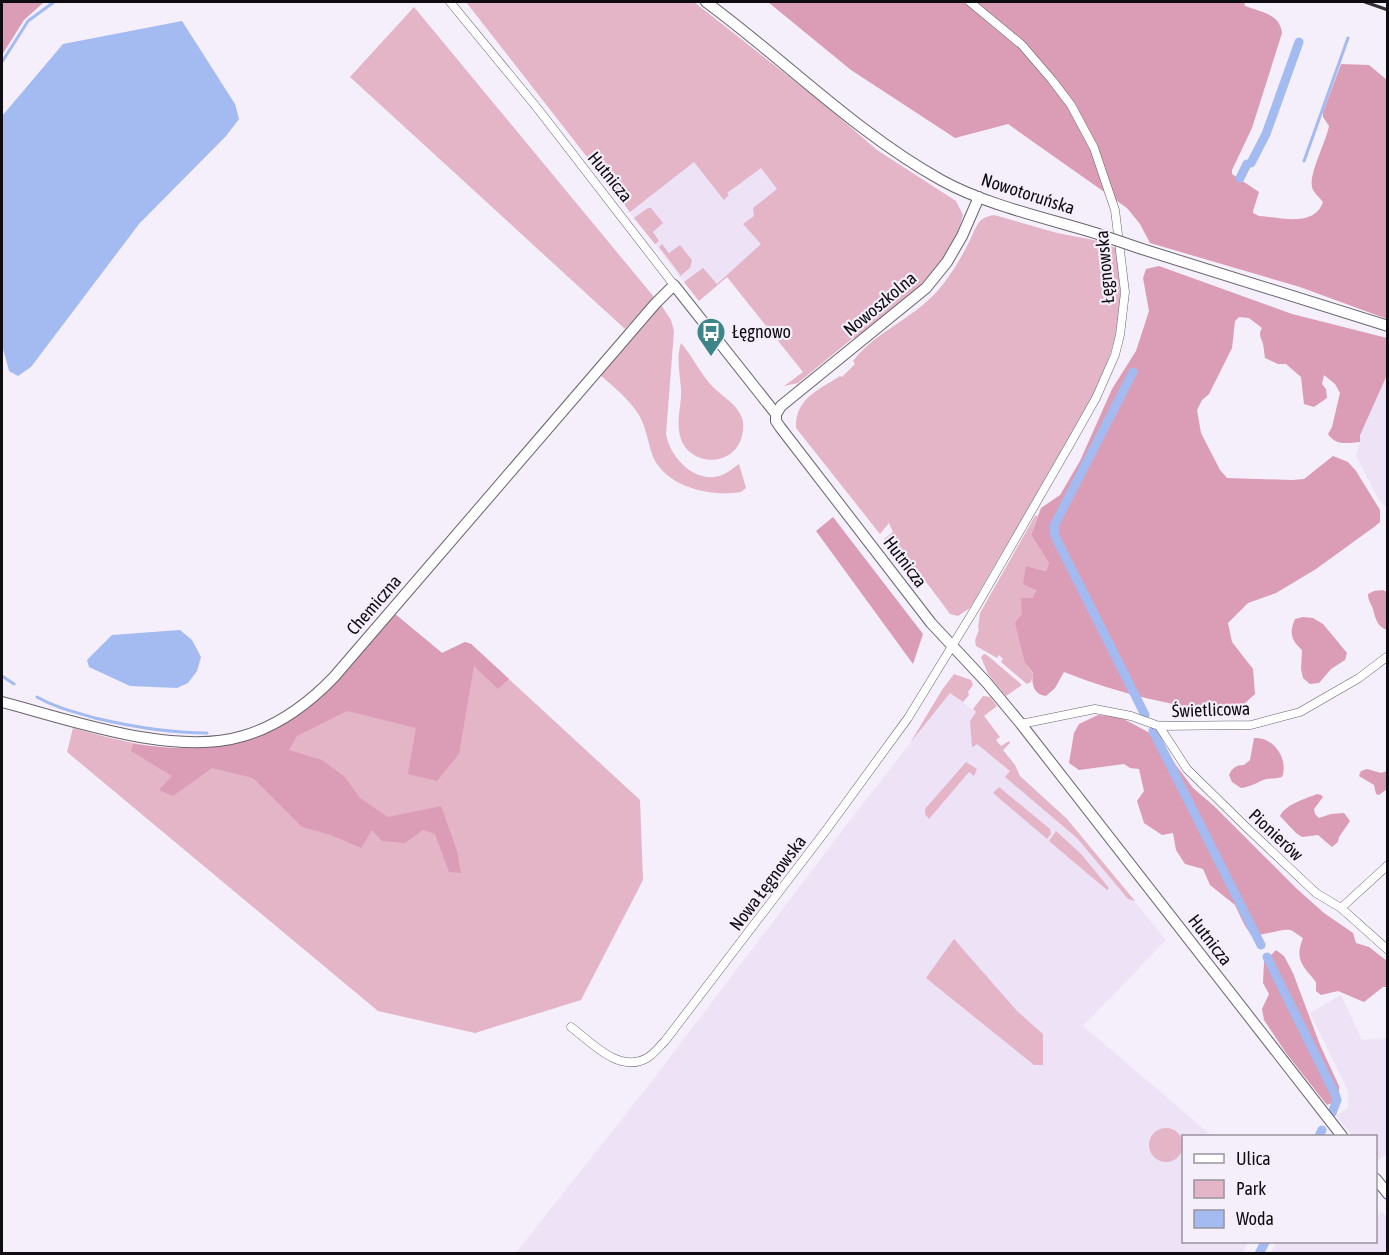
<svg xmlns="http://www.w3.org/2000/svg" width="1389" height="1255" viewBox="0 0 1389 1255" font-family="'Asap Condensed',sans-serif">
<style>
.built{fill:#ede2f6}
.green{fill:#e4b5c7}
.forest{fill:#db9cb5}
.water{fill:#a4bbf1}
.lines{fill:none;stroke-linecap:round;stroke-linejoin:round}
.stream{stroke:#a4bbf1;stroke-width:3}
.canal{stroke:#a4bbf1;stroke-width:9}
.street-casing{stroke:#69636e;stroke-width:9}
.secondary-casing{stroke:#69636e;stroke-width:12}
.street{stroke:#fff;stroke-width:8}
.secondary{stroke:#fff;stroke-width:10}
.rail{stroke:#323035;stroke-width:3}
.secondary-bridge-casing{stroke:#69636e;stroke-width:12;stroke-linecap:butt}
.secondary-bridge{stroke:#fff;stroke-width:10}
.labels{text-anchor:middle;stroke-width:4.5;stroke-linejoin:round;paint-order:stroke}
.street-label{font-size:18px;fill:#0e0c10;stroke:#f5eefb}
.poi-label{font-size:18px;fill:#0e0c10;stroke:#f5eefb;text-anchor:start}
</style>
<rect width="100%" height="100%" fill="#f5eefb"/>
<path class="built" d="M 780,93 L 864,160 L 781,228 L 699,301 L 627,209 Z
M 1387,375 L 1387,508 L 1379,500 L 1356,456 L 1360,442 L 1359,435 Z
M 950,692 L 979,715 L 1020,776 L 1067,819 L 1166,940 L 1083,1026 L 1212,1136 L 1184,1136 L 1184,1242 L 1248,1242 L 1242,1254 L 515,1254 L 652,1081 L 848,823 Z
M 1341,995 L 1362,1040 L 1387,1038 L 1387,1157 L 1385,1155 L 1376,1161 L 1376,1136 L 1353,1136 L 1336,1116 L 1348,1108 L 1348,1091 L 1310,1013 Z
M 1376,1211 L 1378,1214 L 1382,1212 L 1387,1218 L 1387,1253 L 1271,1253 L 1276,1242 L 1376,1242 Z"/>
<path class="green" d="M 466,2 L 694,2 L 820,101 L 877,150 L 956,201 L 963,215 C 949,271 900,304 857,339 L 853,338 L 798,383 L 784,386 L 803,372 L 727,277 L 699,301 L 684,282 L 703,268 L 717,284 L 761,244 L 743,224 L 754,216 L 753,208 L 777,189 L 761,168 L 727,193 L 729,195 L 724,200 L 694,162 L 630,212 Z
M 414,7 L 654,297 L 625,329 L 350,77 Z
M 648,208 L 651,208 L 663,223 L 653,232 L 659,241 L 655,244 L 634,218 Z
M 994,215 L 1057,233 L 1094,240 L 1116,248 C 1119,270 1122,293 1119,316 C 1112,372 1075,430 1047,478 C 1021,521 995,564 970,608 L 958,616 L 950,614 C 930,587 911,559 884,539 L 893,532 L 889,523 L 880,534 L 796,428 C 795,398 819,390 840,376 L 842,377 L 855,364 L 853,361 C 879,328 918,318 944,283 C 953,271 961,258 968,244 C 972,237 975,226 981,220 C 985,217 989,216 994,215 Z
M 662,244 L 669,253 L 680,245 L 692,260 L 690,268 L 680,276 L 679,273 L 659,247 Z
M 661,305 L 671,320 L 674,331 L 666,434 C 670,458 696,485 722,475 C 728,473 734,467 739,464 L 746,488 L 741,492 C 712,497 669,488 654,459 C 648,445 647,429 639,415 C 629,399 614,387 600,375 Z
M 681,343 C 693,357 701,375 714,388 C 724,398 736,403 742,418 C 744,423 743,430 742,436 C 733,471 682,466 679,430 C 677,416 682,402 681,389 C 680,374 676,358 681,343 Z
M 1038,515 L 1031,535 L 1049,563 L 1046,571 L 1026,566 L 1036,589 L 1032,598 L 1025,663 L 1033,674 L 1031,682 L 1027,684 L 1001,662 L 1003,659 L 999,655 L 997,658 L 976,646 L 975,640 L 979,630 L 978,628 L 980,613 L 1035,516 Z
M 395,614 L 442,653 L 465,642 L 471,644 L 640,800 L 643,880 L 581,1000 L 475,1033 L 378,1011 L 67,752 L 73,728 C 166,755 245,766 322,696 C 349,672 372,642 395,614 Z
M 984,654 L 987,655 L 1022,685 L 1006,696 L 988,674 L 981,657 Z
M 954,674 L 971,680 L 973,685 L 968,692 L 969,695 L 963,702 L 950,693 L 910,743 L 942,690 Z
M 983,696 L 990,697 L 997,706 L 984,716 L 1000,737 L 996,740 L 1001,746 L 1009,741 L 1010,743 L 1003,750 L 1015,765 L 1020,776 L 1067,819 L 1135,901 L 1128,899 L 1077,838 L 1005,777 L 1010,771 L 977,744 L 973,747 L 972,746 L 970,721 L 976,712 L 973,709 Z
M 966,762 L 977,769 L 974,776 L 969,772 L 929,819 L 925,814 L 925,809 Z
M 999,787 L 1050,829 L 1051,834 L 1047,839 L 993,793 Z
M 1056,831 L 1081,854 L 1109,888 L 1107,890 L 1049,841 Z
M 954,939 L 1017,1011 L 1043,1034 L 1043,1065 L 1034,1065 L 926,978 Z
M1149 1145a17 17 0 1 1 34 0a17 17 0 1 1-34 0Z"/>
<path class="forest" d="M 2,2 L 44,2 L 24,20 L 2,55 Z
M 768,2 L 1244,2 L 1245,6 C 1261,12 1280,14 1282,33 L 1252,128 L 1232,170 L 1232,174 L 1259,192 L 1253,211 L 1253,213 L 1259,216 C 1280,217 1314,228 1323,202 C 1320,198 1313,192 1312,187 C 1309,173 1326,142 1329,126 L 1323,117 L 1323,112 L 1341,64 L 1369,65 L 1387,80 L 1387,319 L 1300,287 L 1150,243 L 1140,224 L 1127,208 L 1008,124 L 955,138 L 851,70 Z
M 1159,266 L 1292,314 L 1387,338 L 1387,375 L 1360,435 L 1360,442 C 1347,443 1336,446 1328,434 L 1332,427 L 1340,393 L 1335,384 L 1324,375 L 1322,384 L 1326,389 L 1327,398 L 1314,407 L 1304,404 L 1301,377 L 1286,364 L 1278,364 L 1265,358 C 1264,353 1264,348 1263,344 C 1261,337 1258,335 1262,328 L 1249,318 L 1239,317 L 1235,321 L 1232,348 L 1209,394 L 1202,400 L 1197,410 L 1201,433 L 1220,470 L 1227,478 L 1292,480 L 1304,479 L 1333,456 L 1348,462 L 1356,471 L 1380,510 L 1380,522 L 1374,527 L 1316,569 L 1276,593 L 1248,603 L 1228,623 L 1232,642 L 1253,669 L 1255,694 L 1234,713 C 1177,707 1118,694 1064,672 L 1055,688 L 1046,696 C 1034,695 1031,684 1033,673 L 1025,663 L 1015,623 L 1022,614 L 1021,598 L 1032,598 L 1036,590 L 1023,584 L 1026,566 L 1046,571 L 1049,563 L 1031,535 L 1041,508 L 1060,495 L 1080,461 L 1112,389 L 1136,351 L 1149,311 L 1143,278 L 1146,269 Z
M 833,517 L 923,634 L 913,664 L 816,531 Z
M 1383,590 L 1387,592 L 1387,630 C 1377,626 1376,620 1373,609 C 1371,603 1368,601 1368,594 L 1374,591 Z
M 395,614 L 442,653 L 465,642 L 471,644 L 509,679 L 498,689 L 474,666 L 459,754 L 437,781 L 408,774 L 416,728 L 347,711 L 297,736 L 289,750 L 322,760 L 345,777 L 360,798 L 388,817 L 441,806 L 457,851 L 461,873 L 449,872 L 435,834 L 423,830 L 405,843 L 382,841 L 372,830 L 361,848 L 331,835 L 302,827 L 253,778 L 212,768 L 173,796 L 159,790 L 172,776 L 131,751 L 133,744 C 273,764 311,712 395,614 Z
M 1303,617 L 1313,618 L 1323,624 L 1347,653 L 1345,660 L 1331,669 L 1319,683 L 1310,684 L 1303,678 L 1301,669 L 1302,650 C 1291,640 1289,633 1295,619 Z
M 1098,715 L 1120,717 L 1161,739 L 1175,764 L 1193,788 L 1214,806 L 1297,889 L 1324,913 L 1353,933 L 1356,943 L 1369,947 L 1387,961 L 1387,987 L 1383,987 L 1364,1002 L 1338,991 L 1321,995 L 1316,991 L 1316,982 C 1303,966 1294,960 1303,938 C 1299,936 1294,931 1290,930 C 1282,928 1265,936 1251,935 L 1244,924 L 1235,905 L 1210,885 L 1203,869 L 1185,864 L 1176,850 L 1173,833 L 1162,835 L 1144,823 L 1137,801 L 1144,791 L 1139,769 L 1130,768 L 1124,764 L 1079,770 L 1069,763 L 1074,733 L 1079,724 Z
M 1254,738 C 1273,736 1289,759 1282,777 C 1276,779 1272,778 1266,779 C 1257,782 1251,787 1241,788 L 1232,782 L 1229,775 C 1232,768 1236,765 1244,765 L 1250,760 Z
M 1367,769 L 1381,773 L 1387,771 L 1387,789 L 1379,795 L 1376,794 L 1374,785 L 1359,776 L 1361,771 Z
M 1317,794 L 1321,795 L 1323,797 L 1314,809 L 1315,814 L 1319,818 L 1331,814 L 1344,813 L 1350,821 L 1339,837 L 1338,842 L 1332,847 L 1318,835 L 1302,837 L 1296,833 L 1280,816 C 1286,804 1305,799 1317,794 Z
M 1276,950 L 1284,956 L 1293,973 L 1320,1045 L 1339,1086 L 1339,1100 L 1327,1105 L 1286,1053 L 1264,1020 L 1262,1009 L 1269,994 L 1263,983 L 1264,962 Z"/>
<path class="water" d="M 182,21 L 235,104 L 239,119 L 226,136 L 139,224 L 31,367 L 18,376 L 9,371 L 2,345 L 2,116 L 63,44 Z
M 180,630 L 192,640 L 201,657 L 197,671 L 188,683 L 177,688 L 130,686 L 89,667 L 87,660 L 112,635 Z"/>
<g class="lines">
<path class="stream" d="M 2,62 L 28,21 L 54,2
M 1304,161 L 1348,38
M 2,676 L 14,684
M 37,697 C 56,708 75,712 95,718 C 133,727 168,733 207,733"/>
<path class="canal" d="M 1240,178 L 1247,164 L 1251,163 L 1266,134 L 1299,42
M 1133,372 L 1054,526 L 1055,536 L 1145,715
M 1153,731 L 1261,945
M 1267,957 L 1335,1094 L 1337,1100 L 1332,1113
M 1319,1136 L 1322,1130
M 1259,1254 L 1265,1242"/>
<g class="street-casing">
<path id="street" d="M 450,2 L 538,109 L 674,285
M 1021,724 L 1095,709 L 1131,716 L 1159,726 L 1251,725 L 1300,712 L 1359,678 L 1388,656
M 1159,726 L 1187,769 L 1245,826 L 1316,893 L 1341,908 L 1388,950
M 1341,908 L 1388,865
M 571,1027 C 591,1042 619,1074 647,1058 C 654,1054 659,1047 665,1041 L 827,829 L 908,718 L 976,607 L 1070,444 L 1096,398 L 1115,355 L 1120,335 L 1125,292 L 1115,210 L 1094,148 L 1071,105 L 1052,80 L 1022,45 L 970,2"/>
</g>
<g class="secondary-casing">
<path id="secondary" d="M 706,2 C 785,60 855,132 941,180 C 986,205 1046,218 1095,233
M 1142,249 L 1388,326
M 776,414 L 781,406 L 926,288 L 947,262 L 962,236 L 979,197
M 2,702 C 71,720 174,757 243,736 C 278,726 309,703 334,677 L 655,304 L 674,285 L 776,414 L 776,421 L 780,427 L 931,623 L 987,683 L 1021,724 L 1342,1136
M 1376,1179 L 1388,1194"/>
</g>
<use href="#street" class="street"/>
<use href="#secondary" class="secondary"/>
<path class="rail" d="M 1365,2 L 1388,10"/>
<g class="secondary-bridge-casing">
<path id="secondary-bridge" d="M 1095,233 L 1142,249"/>
</g>
<use href="#secondary-bridge" class="secondary-bridge"/>
</g>
<defs>
<g id="bus-pin" transform="scale(1.5)"><path d="M0 17L-7.5 6A9.5 9.5 0 1 1 7.5 6Z" fill="#3d8589" stroke="#f5eefb"/><path d="M-5-6H5V4H4V6H2V4H-2V6H-4V4H-5ZM-3.5-4V0h7V-4ZM-3.5 1.2v1.5H-2V1.2ZM2 1.2v1.5H3.5V1.2Z" fill="#fff"/></g>
</defs>
<g fill-rule="evenodd">
<use href="#bus-pin" x="711" y="332"/>
</g>
<g class="labels">
<g class="street-label">
<text transform="translate(610 177) rotate(51)" y="6">Hutnicza</text>
<text transform="translate(1028 194) rotate(18)" y="6">Nowotoruńska</text>
<text transform="translate(1105 267) rotate(-95)" y="6">Łęgnowska</text>
<text transform="translate(880 304) rotate(-40)" y="6">Nowoszkolna</text>
<text transform="translate(905 562) rotate(53)" y="6">Hutnicza</text>
<text transform="translate(374 605) rotate(-49)" y="6">Chemiczna</text>
<text transform="translate(1211 710) rotate(-2)" y="6">Świetlicowa</text>
<text transform="translate(1276 835) rotate(43)" y="6">Pionierów</text>
<text transform="translate(768 883) rotate(-53)" y="6">Nowa Łęgnowska</text>
<text transform="translate(1210 940) rotate(52)" y="6">Hutnicza</text>
</g>
<g class="poi-label">
<text x="732" y="338">Łęgnowo</text>
</g>
</g>
<rect width="1389" height="1255" fill="none" stroke="#0e0c10" stroke-width="6"/>
<rect x="1182" y="1135" width="195" height="108" fill="#f5eefb" stroke="#99949d" stroke-width="1.5"/>
<rect x="1194" y="1154" width="30" height="9" fill="#ffffff" stroke="#99949d" stroke-width="1.5"/>
<text x="1236" y="1165" font-size="18" fill="#0e0c10">Ulica</text>
<rect x="1194" y="1180" width="30" height="18" fill="#e4b5c7" stroke="#99949d" stroke-width="1.5"/>
<text x="1236" y="1195" font-size="18" fill="#0e0c10">Park</text>
<rect x="1194" y="1210" width="30" height="18" fill="#a4bbf1" stroke="#99949d" stroke-width="1.5"/>
<text x="1236" y="1225" font-size="18" fill="#0e0c10">Woda</text>
</svg>
